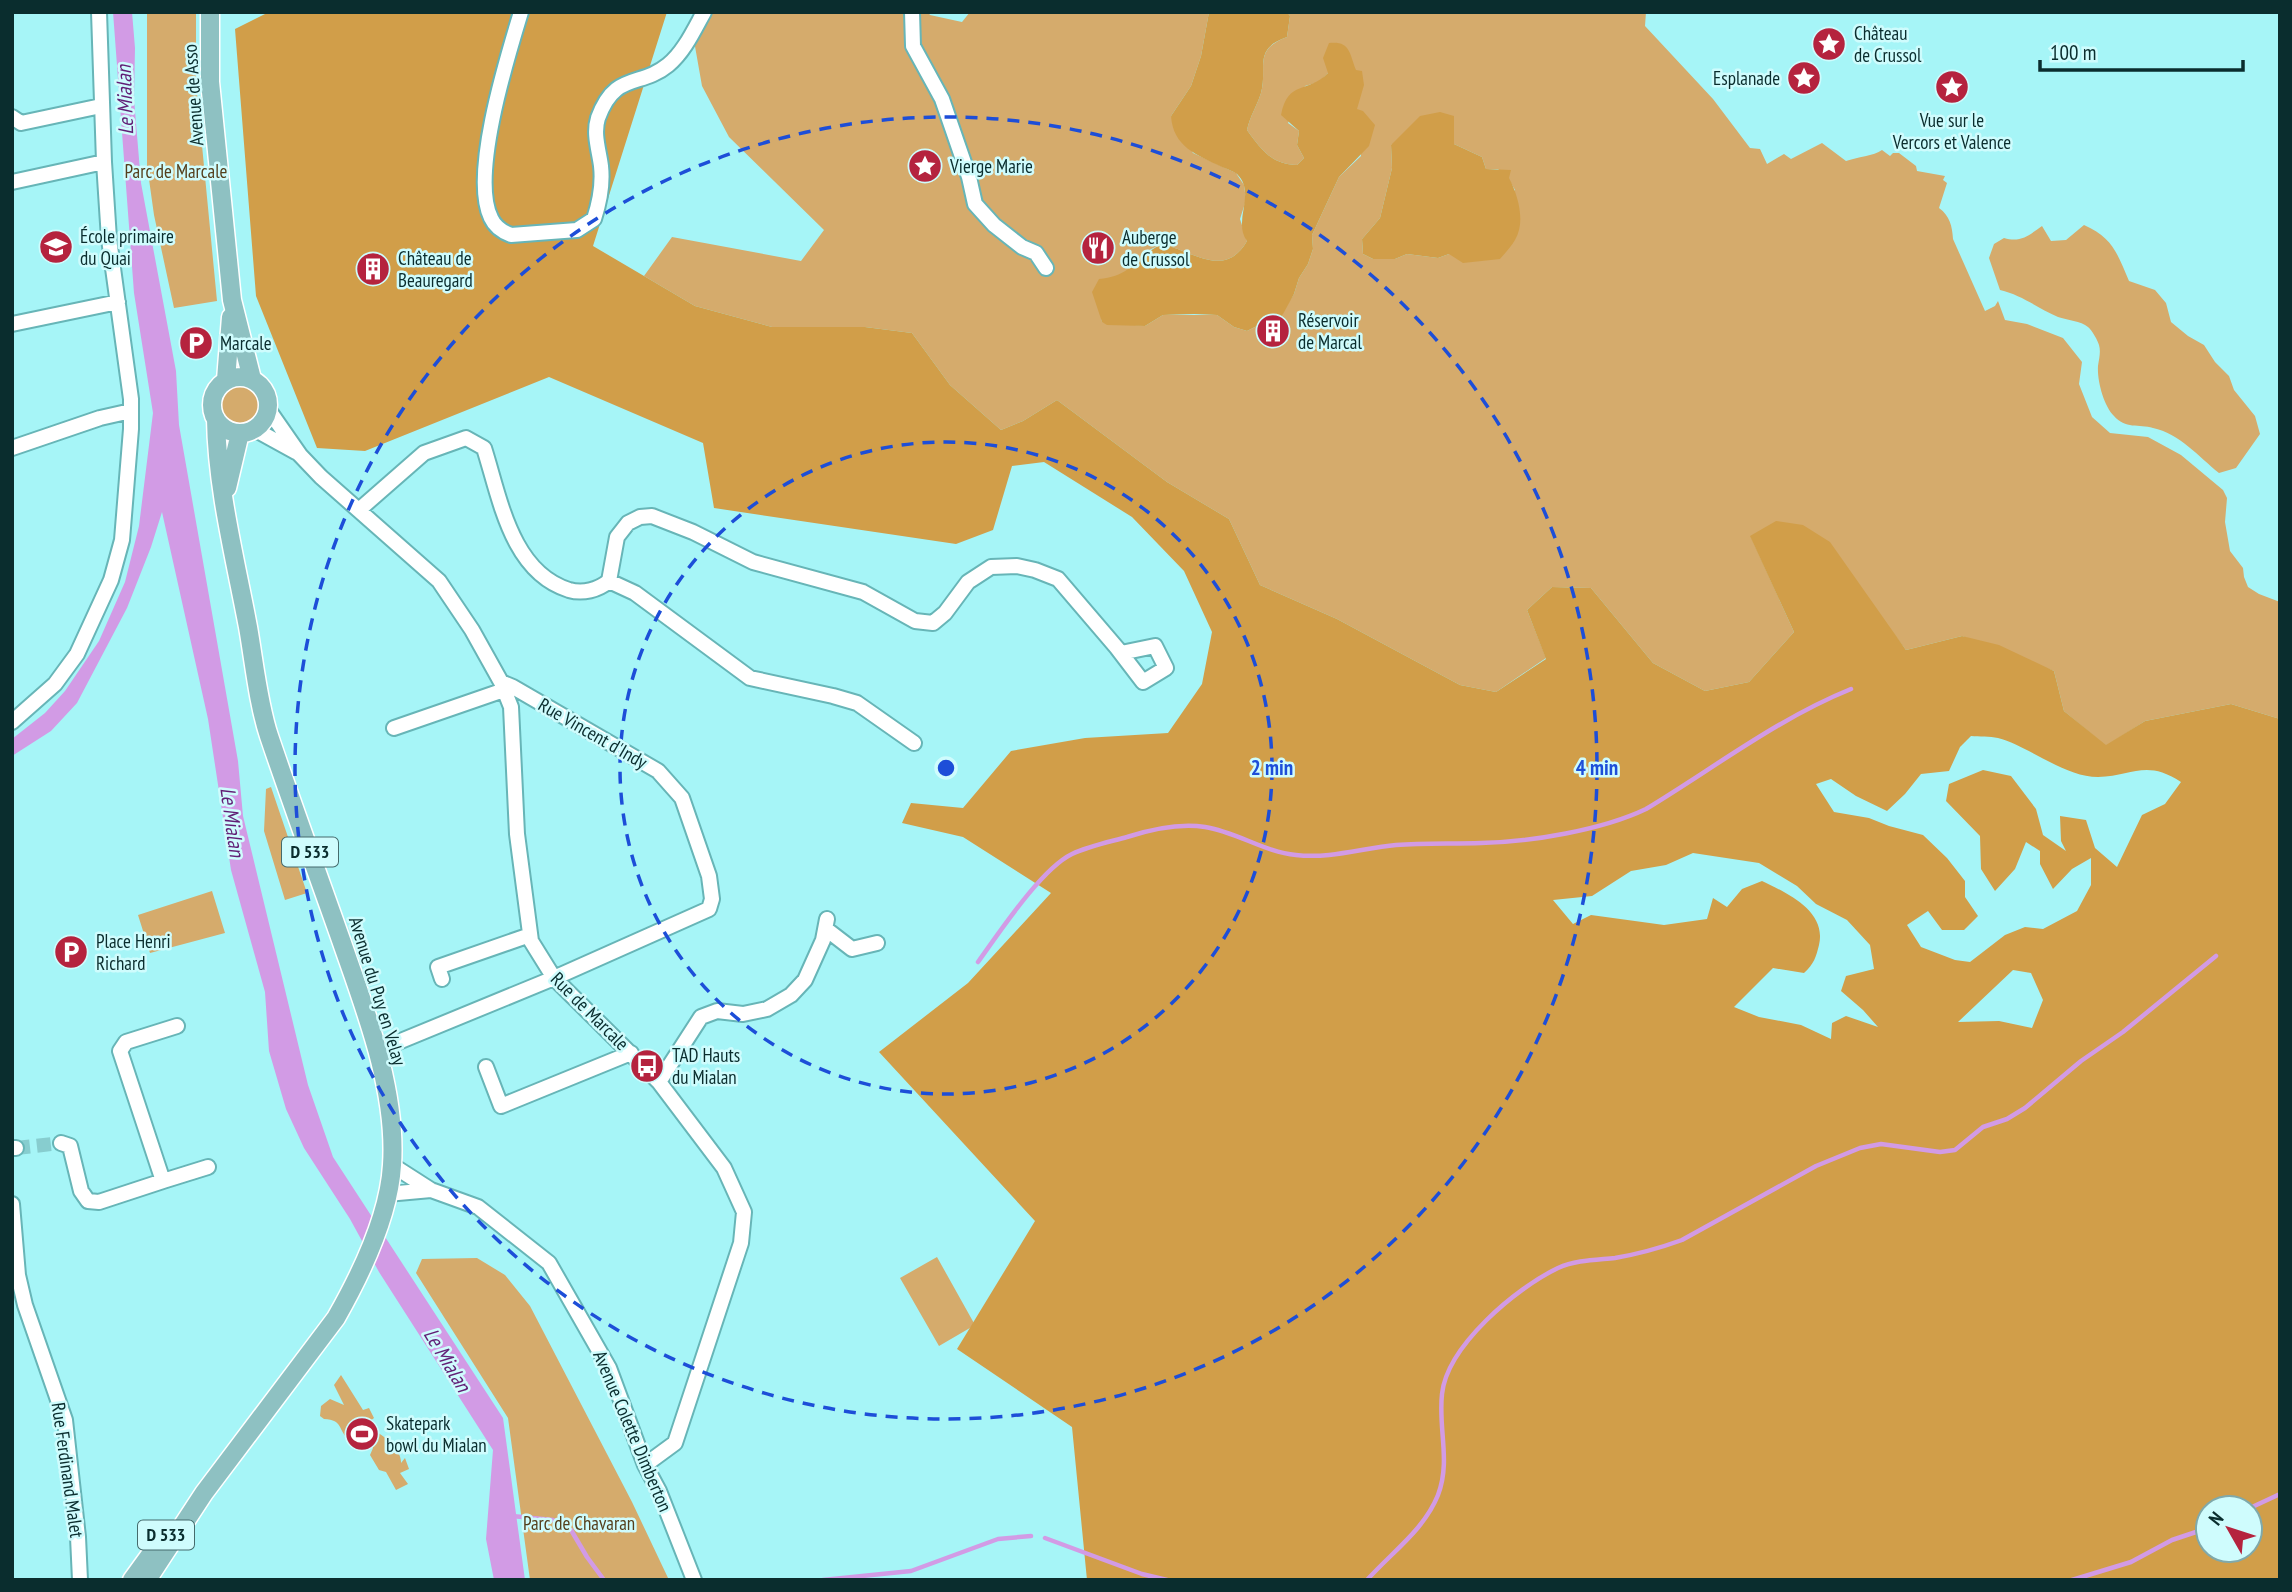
<svg xmlns="http://www.w3.org/2000/svg" width="2292" height="1592" viewBox="0 0 2292 1592" font-family="'PT Sans Narrow',sans-serif">
<style>
.green{fill:#d5ab6c;fill-rule:evenodd}
.forest{fill:#d19e49;fill-rule:evenodd}
.water{fill:#d29be5}
.lines{fill:none;stroke-linecap:round;stroke-linejoin:round}
.stream{stroke:#d29be5;stroke-width:4.5}
.minor-tunnel{stroke:#87cdcf;stroke-width:14;stroke-dasharray:14 7;stroke-linecap:butt}
.minor-casing{stroke:#67b5b7;stroke-width:18}
.major-casing{stroke:#fff;stroke-width:21}
.minor{stroke:#fff;stroke-width:14}
.major{stroke:#8ec1c2;stroke-width:18}
.ring{fill:none;stroke:#1d4ed8;stroke-width:3.5;stroke-dasharray:12 9}
.labels{text-anchor:middle;stroke-width:5;stroke-linejoin:round;paint-order:stroke}
.shield{fill:#cffcfd;stroke:#456b6c;stroke-width:2}
.shield-label{font-size:18px;font-weight:bold;fill:#0a2d2e}
.poi-label{font-size:19px;fill:#0a2d2e;stroke:#cffcfd;text-anchor:start}
.street-label{font-size:19px;fill:#0a2d2e;stroke:#cffcfd}
.park-label{font-size:19px;fill:#553f1c;stroke:#cffcfd}
.water-label{font-size:21px;font-style:italic;fill:#611e75;stroke:#cffcfd}
.centre{fill:#1d4ed8;stroke:#cffcfd;stroke-width:3.5}
.ring-label{font-size:21px;text-anchor:middle;font-weight:bold;fill:#1d4ed8;stroke:#cffcfd;stroke-width:5;stroke-linejoin:round;paint-order:stroke}
</style>
<rect width="100%" height="100%" fill="#a6f5f7"/>
<path class="green" d="M 147,12 L 196,12 L 196,83 L 217,301 L 174,308 L 154,215 L 147,165 Z
M 707,12 L 928,12 L 930,15 L 962,22 L 970,12 L 1209,12 L 1201,56 L 1191,86 L 1171,116 L 1193,153 L 1236,173 L 1244,185 L 1246,200 L 1240,219 L 1247,241 C 1225,279 1194,252 1162,244 L 1149,250 L 1132,269 L 1113,278 L 1100,312 L 1102,322 L 1145,326 L 1163,315 L 1217,315 L 1234,327 L 1247,331 L 1259,325 L 1276,322 L 1294,294 L 1299,278 L 1308,264 L 1313,249 L 1312,235 L 1339,177 L 1361,156 L 1357,109 L 1328,73 L 1319,82 L 1305,86 L 1288,123 L 1299,131 L 1297,145 L 1304,158 L 1297,165 C 1272,165 1261,149 1247,130 C 1250,116 1257,106 1261,93 C 1268,68 1252,50 1287,37 L 1290,16 L 1287,12 L 1646,12 L 1645,26 L 1713,99 L 1750,148 L 1760,149 L 1767,164 L 1784,154 L 1791,159 L 1822,143 L 1846,161 C 1857,157 1874,156 1882,150 L 1890,156 L 1893,153 L 1899,153 L 1916,166 L 1917,171 L 1945,176 L 1943,180 L 1947,183 L 1939,208 C 1950,216 1952,226 1953,239 L 1985,311 L 1995,306 L 1998,301 L 2005,320 L 2027,324 L 2063,338 L 2082,362 L 2079,384 L 2092,417 L 2110,433 L 2148,437 L 2181,455 L 2223,490 L 2227,498 L 2225,522 L 2230,551 L 2243,568 L 2244,577 L 2248,587 L 2259,594 L 2280,602 L 2280,719 L 2231,704 L 2145,721 L 2106,746 L 2064,711 L 2054,671 L 1962,636 L 1906,650 L 1881,617 L 1751,537 L 1794,632 L 1749,682 L 1705,691 L 1653,663 L 1591,588 L 1552,587 L 1527,610 L 1546,658 L 1496,692 L 1460,685 L 1337,619 L 1260,585 L 1229,519 L 1167,482 L 1057,400 L 1023,421 L 1001,430 L 950,385 L 912,333 L 865,327 L 772,327 L 695,306 L 644,276 L 672,237 L 801,261 L 824,230 L 729,137 L 702,86 L 693,35 ZM 1454,117 L 1454,144 L 1482,157 L 1486,169 L 1498,169 L 1508,178 L 1515,190 L 1449,254 L 1438,258 L 1407,254 L 1395,259 L 1373,259 L 1363,254 L 1362,239 L 1380,218 L 1392,168 L 1391,145 Z
M 2084,225 C 2113,238 2117,253 2129,281 L 2155,290 L 2166,303 L 2171,322 L 2188,336 L 2204,345 L 2215,362 L 2229,376 L 2234,390 L 2255,416 L 2260,434 L 2236,468 L 2219,473 C 2199,457 2179,433 2153,428 C 2139,424 2125,429 2114,416 C 2104,406 2097,381 2098,366 C 2099,359 2101,352 2099,345 C 2098,341 2092,330 2088,327 C 2081,321 2067,320 2058,317 C 2037,308 2022,295 2000,290 L 1989,258 L 1994,244 L 2004,238 C 2021,243 2029,235 2042,226 L 2051,241 L 2066,240 Z
M221 405a19 19 0 1 1 38 0a19 19 0 1 1-38 0Z
M 271,787 L 307,893 L 285,900 L 264,831 L 266,789 Z
M 212,891 L 225,933 L 150,953 L 138,915 Z
M 937,1257 L 975,1325 L 939,1346 L 900,1278 Z
M 477,1258 L 505,1275 L 530,1306 L 632,1502 L 669,1580 L 530,1580 L 508,1418 L 416,1273 L 422,1259 Z
M 341,1375 L 363,1410 L 369,1408 L 374,1418 L 370,1421 L 372,1430 C 383,1434 402,1450 401,1463 L 405,1458 L 409,1469 L 400,1473 L 408,1484 L 396,1490 L 386,1472 L 379,1470 L 370,1455 L 373,1448 L 363,1437 L 357,1441 L 350,1441 C 337,1430 344,1420 324,1419 L 320,1416 L 321,1406 L 330,1399 L 344,1405 L 334,1385 Z"/>
<path class="forest" d="M 269,12 L 667,12 L 593,246 L 695,306 L 772,327 L 865,327 L 912,333 L 950,385 L 1001,430 L 1023,421 L 1057,400 L 1167,482 L 1229,519 L 1260,585 L 1337,619 L 1460,685 L 1496,692 L 1546,659 L 1527,610 L 1552,587 L 1591,588 L 1653,663 L 1705,691 L 1749,682 L 1794,632 L 1750,536 L 1776,521 L 1803,525 L 1830,542 L 1906,650 L 1962,636 L 1999,645 L 2054,671 L 2064,711 L 2106,745 L 2145,721 L 2231,704 L 2280,719 L 2280,1580 L 1087,1580 L 1072,1427 L 957,1349 L 1035,1221 L 879,1052 L 968,983 L 1051,893 L 963,837 L 902,823 L 911,803 L 963,808 L 1011,751 L 1085,738 L 1168,733 L 1202,684 L 1212,632 L 1184,571 L 1132,517 L 1044,462 L 1012,466 L 993,530 L 956,544 L 714,508 L 703,443 L 549,377 L 365,451 L 317,448 L 256,296 L 235,29 ZM 1971,736 C 1979,737 1990,736 1998,738 C 2029,746 2064,777 2098,777 C 2133,776 2146,759 2181,782 L 2165,804 L 2142,815 L 2117,867 L 2095,848 L 2086,820 L 2060,816 L 2061,841 L 2066,851 L 2043,835 L 2036,809 L 2011,776 L 1983,770 L 1949,784 L 1946,801 L 1980,836 L 1981,869 L 1995,891 L 2015,869 L 2026,842 L 2040,851 L 2040,864 L 2053,889 L 2072,869 L 2091,858 L 2091,885 L 2077,911 L 2043,929 L 2025,927 L 2005,935 L 1970,962 L 1955,960 L 1921,947 L 1907,925 L 1928,911 L 1942,930 L 1964,930 L 1978,916 L 1965,897 L 1965,881 L 1947,858 L 1923,835 L 1889,826 L 1869,818 L 1834,812 L 1816,784 L 1831,779 L 1856,796 L 1887,811 L 1905,794 L 1921,774 L 1949,771 L 1960,747 ZM 1693,853 L 1759,863 L 1797,886 L 1816,904 L 1847,920 L 1870,945 L 1874,969 L 1846,976 L 1841,991 L 1863,1010 L 1878,1027 L 1846,1016 L 1832,1023 L 1831,1039 L 1801,1025 L 1759,1017 L 1734,1007 L 1773,968 L 1804,973 C 1814,964 1816,957 1819,945 C 1827,911 1787,893 1762,881 L 1742,889 L 1727,907 L 1713,898 L 1707,919 L 1664,925 L 1591,915 L 1573,924 L 1553,900 L 1592,896 L 1631,871 L 1666,865 ZM 2013,970 L 2031,973 L 2043,1000 L 2032,1028 L 1999,1021 L 1958,1022 ZM 2208,1508 L 2250,1508 L 2250,1550 L 2208,1550 Z
M 1209,12 L 1287,12 L 1290,16 L 1287,37 C 1252,49 1268,68 1261,93 C 1257,106 1250,116 1247,130 C 1261,149 1272,165 1297,165 L 1304,158 L 1297,145 L 1299,131 L 1281,115 C 1288,79 1308,94 1328,73 L 1323,58 L 1329,43 C 1350,41 1349,52 1356,70 L 1362,71 L 1364,85 L 1357,109 L 1363,111 L 1375,125 L 1369,146 L 1339,177 L 1312,235 L 1313,249 L 1308,264 L 1299,278 L 1294,294 L 1283,314 L 1276,322 L 1259,325 L 1247,331 L 1234,327 L 1217,315 L 1194,314 L 1163,315 L 1145,326 L 1107,325 L 1102,322 L 1092,292 L 1099,279 C 1133,276 1136,256 1162,244 C 1194,252 1225,279 1247,241 C 1232,220 1257,194 1237,174 C 1233,171 1227,169 1222,167 C 1197,155 1173,147 1171,116 L 1191,86 L 1201,56 Z
M 1440,112 L 1454,116 L 1454,144 L 1482,157 L 1486,169 L 1511,170 L 1509,178 C 1518,195 1526,222 1515,240 C 1511,247 1505,253 1500,259 L 1463,263 L 1449,254 L 1438,258 L 1407,254 L 1395,259 L 1373,259 L 1363,254 L 1362,239 L 1380,218 L 1392,168 L 1391,145 L 1420,116 Z"/>
<path class="water" d="M 113,12 L 132,12 L 135,48 L 134,99 L 141,183 L 176,371 L 179,425 L 238,761 L 243,816 L 308,1085 L 333,1157 L 503,1418 L 525,1580 L 494,1580 L 486,1539 L 493,1450 L 379,1272 L 350,1219 L 304,1148 L 286,1109 L 269,1051 L 265,992 L 231,870 L 208,719 L 162,512 L 151,547 L 127,608 L 77,703 L 51,731 L 12,756 L 12,739 L 45,713 L 65,691 L 99,641 L 125,582 L 139,526 L 153,413 L 134,293 Z"/>
<g class="lines">
<path class="stream" d="M 978,962 C 999,933 1041,869 1072,854 C 1089,846 1109,842 1127,837 C 1152,829 1180,823 1205,827 C 1237,832 1264,852 1296,855 C 1330,859 1363,848 1396,845 C 1424,843 1453,844 1481,843 C 1531,842 1602,830 1646,809 C 1714,768 1777,719 1851,689
M 2250,1508 L 2280,1494
M 512,1516 L 553,1520
M 571,1530 L 587,1557 L 604,1580
M 1045,1538 L 1142,1574 L 1167,1580
M 823,1580 L 911,1571 L 998,1539 L 1031,1536
M 1367,1580 C 1392,1552 1424,1530 1438,1495 C 1451,1461 1438,1429 1442,1394 C 1447,1346 1516,1288 1558,1268 C 1576,1260 1595,1260 1615,1258 C 1638,1254 1660,1248 1682,1240 L 1816,1166 L 1860,1148 L 1881,1144 L 1940,1152 L 1955,1150 L 1983,1127 L 2007,1119 L 2025,1108 L 2081,1061 L 2123,1032 L 2216,956
M 2072,1580 L 2131,1562 L 2172,1540 L 2208,1528"/>
<path class="minor-tunnel" d="M 16,1148 L 61,1143"/>
<g class="minor-casing">
<path id="minor" d="M 521,12 C 507,58 470,176 491,218 C 495,227 503,232 511,235 L 577,230 L 594,219 C 600,201 603,184 601,166 C 599,150 593,134 598,118 C 615,71 640,88 668,65 C 684,52 694,30 704,12
M 912,12 L 913,46 L 942,99 L 969,177 L 975,204 L 994,225 L 1022,247 L 1036,253 L 1046,268
M 12,117 L 21,123 L 101,106
M 12,182 L 104,162
M 12,324 L 118,302
M 268,409 L 300,455 L 321,477 L 439,581 L 472,630 L 501,682 L 511,707 L 517,834 L 531,941 L 554,978 L 659,1082 L 724,1168 L 744,1212 L 741,1243 L 675,1443 L 645,1465
M 254,429 L 296,452
M 12,448 L 100,418 L 131,411
M 360,509 L 424,453 L 466,438 L 484,448 C 500,498 511,572 569,590 C 583,594 598,590 609,581 L 635,593 L 750,678 L 833,696 L 857,703 L 914,743
M 609,581 L 617,537 L 628,523 L 640,517 L 652,516 L 693,532 L 753,562 L 863,592 L 915,621 L 933,623 L 945,613 L 968,582 L 991,567 L 1017,566 L 1035,570 L 1058,579 L 1117,648 L 1143,682 L 1166,668 L 1155,646 L 1121,653
M 12,722 L 55,684 L 77,654 L 111,580 L 122,540 L 131,429 L 131,399 L 109,239 L 104,162 L 99,12
M 394,728 L 504,690
M 826,929 L 852,949 L 877,943
M 442,979 L 438,967 L 530,935
M 391,1045 L 554,978 L 709,909 L 712,899 L 709,876 L 682,798 L 658,771 L 513,687 L 501,682
M 486,1067 L 501,1106 L 631,1053
M 659,1082 L 701,1017 L 717,1011 L 743,1014 L 767,1009 L 791,995 L 805,980 L 823,940 L 827,919
M 61,1143 L 70,1146 L 81,1191 L 88,1201 L 99,1202 L 163,1181 L 120,1051 L 126,1042 L 177,1026
M 12,1148 L 16,1148
M 392,1165 L 431,1190 L 478,1207 L 549,1263 L 609,1368 L 645,1465 L 659,1491 L 694,1580
M 163,1181 L 208,1167
M 387,1194 L 431,1190
M 12,1204 L 18,1275 L 25,1305 L 65,1420 L 78,1537 L 80,1580"/>
</g>
<g class="major-casing">
<path id="major" d="M 210,12 L 210,82 L 232,300 L 252,379
M212 405a28 28 0 1 1 56 0a28 28 0 1 1-56 0Z
M 226,380 L 231,317
M 227,488 L 240,433
M 132,1580 L 161,1540
M 147,1580 L 204,1493 L 336,1318 C 361,1274 389,1216 392,1165 C 397,1090 365,1009 341,940 C 317,872 292,804 269,736 C 258,703 254,661 248,627 C 235,558 217,488 216,419"/>
</g>
<use href="#minor" class="minor"/>
<use href="#major" class="major"/>
</g>
<g class="ring">
<circle cx="946" cy="768" r="326"/>
<circle cx="946" cy="768" r="651"/>
</g>
<defs>
<g id="sight-disc" transform="scale(1.75)"><circle r="9.5" fill="#b5233e" stroke="#cffcfd"/><path d="M0-6L1.8-2.2L6-1.7L2.9 1.2L3.7 5.4L0 3.3L-3.7 5.4L-2.9 1.2L-6-1.7L-1.8-2.2Z" fill="#fff"/></g>
<g id="school-disc" transform="scale(1.75)"><circle r="9.5" fill="#b5233e" stroke="#cffcfd"/><path d="M0-5L7-2L0 1L-7-2ZM-4 1L0 2.5L4 1V4Q0 6-4 4Z" fill="#fff"/></g>
<g id="restaurant-disc" transform="scale(1.75)"><circle r="9.5" fill="#b5233e" stroke="#cffcfd"/><path d="M-5-6h1v4h1v-4h1v4h1v-4h1v5L-1.5 .5V6h-2V.5L-5-1ZM5-6V6H3V1.5H1.5Q1.5-4 5-6Z" fill="#fff"/></g>
<g id="building-disc" transform="scale(1.75)"><circle r="9.5" fill="#b5233e" stroke="#cffcfd"/><path d="M-4-6H4V6H1V3H-1V6H-4ZM-2.5-4.3h1.7v1.8h-1.7ZM.8-4.3h1.7v1.8H.8ZM-2.5-1h1.7V.8h-1.7ZM.8-1h1.7V.8H.8Z" fill="#fff"/></g>
<g id="parking-disc" transform="scale(1.75)"><circle r="9.5" fill="#b5233e" stroke="#cffcfd"/><path d="M-3.5-5.5H1a3.5 3.5 0 0 1 0 7H-1V5.5H-3.5ZM-1-3.4V-.6H.8a1.4 1.4 0 0 0 0-2.8Z" fill="#fff"/></g>
<g id="bus-disc" transform="scale(1.75)"><circle r="9.5" fill="#b5233e" stroke="#cffcfd"/><path d="M-5-6H5V4H4V6H2V4H-2V6H-4V4H-5ZM-3.5-4V0h7V-4ZM-3.5 1.2v1.5H-2V1.2ZM2 1.2v1.5H3.5V1.2Z" fill="#fff"/></g>
<g id="stadium-disc" transform="scale(1.75)"><circle r="9.5" fill="#b5233e" stroke="#cffcfd"/><path d="M0-5a6.5 5 0 1 0 0 10a6.5 5 0 1 0 0-10ZM-3.5-1.8h7v3.6h-7Z" fill="#fff"/></g>
</defs>
<g fill-rule="evenodd">
<use href="#sight-disc" x="1829" y="44"/>
<use href="#sight-disc" x="1804" y="78"/>
<use href="#sight-disc" x="1952" y="87"/>
<use href="#sight-disc" x="925" y="166"/>
<use href="#school-disc" x="56" y="247"/>
<use href="#restaurant-disc" x="1098" y="248"/>
<use href="#building-disc" x="373" y="269"/>
<use href="#building-disc" x="1273" y="331"/>
<use href="#parking-disc" x="196" y="343"/>
<use href="#parking-disc" x="71" y="952"/>
<use href="#bus-disc" x="647" y="1066"/>
<use href="#stadium-disc" x="362" y="1434"/>
</g>
<g class="labels">
<g class="shield">
<rect x="282" y="837.5" width="56" height="29" rx="5"/>
<rect x="138" y="1520.5" width="56" height="29" rx="5"/>
</g>
<g class="shield-label">
<text x="310" y="858">D 533</text>
<text x="166" y="1541">D 533</text>
</g>
<g class="poi-label">
<text x="1854" y="40">Château<tspan x="1854" dy="22">de Crussol</tspan></text>
<text x="1780" y="85" text-anchor="end">Esplanade</text>
<text x="1952" y="127" text-anchor="middle">Vue sur le<tspan x="1952" dy="22">Vercors et Valence</tspan></text>
<text x="950" y="173">Vierge Marie</text>
<text x="80" y="243">École primaire<tspan x="80" dy="22">du Quai</tspan></text>
<text x="1122" y="244">Auberge<tspan x="1122" dy="22">de Crussol</tspan></text>
<text x="398" y="265">Château de<tspan x="398" dy="22">Beauregard</tspan></text>
<text x="1298" y="327">Réservoir<tspan x="1298" dy="22">de Marcal</tspan></text>
<text x="220" y="350">Marcale</text>
<text x="96" y="948">Place Henri<tspan x="96" dy="22">Richard</tspan></text>
<text x="672" y="1062">TAD Hauts<tspan x="672" dy="22">du Mialan</tspan></text>
<text x="386" y="1430">Skatepark<tspan x="386" dy="22">bowl du Mialan</tspan></text>
</g>
<g class="street-label">
<text transform="translate(193 95) rotate(-94)" y="7">Avenue de Asso</text>
<text transform="translate(593 733) rotate(30)" y="7">Rue Vincent d'Indy</text>
<text transform="translate(378 991) rotate(73)" y="7">Avenue du Puy en Velay</text>
<text transform="translate(590 1011) rotate(45)" y="7">Rue de Marcale</text>
<text transform="translate(633 1431) rotate(67)" y="7">Avenue Colette Dimberton</text>
<text transform="translate(68 1470) rotate(82)" y="7">Rue Ferdinand Malet</text>
</g>
<g class="park-label">
<text x="176" y="178">Parc de Marcale</text>
<text x="579" y="1530">Parc de Chavaran</text>
</g>
<g class="water-label">
<text transform="translate(125 100) rotate(-92)" y="7">Le Mialan</text>
<text transform="translate(232 822) rotate(82)" y="7">Le Mialan</text>
<text transform="translate(447 1360) rotate(59)" y="7">Le Mialan</text>
</g>
</g>
<circle cx="946" cy="768" r="10" class="centre"/>
<g class="ring-label">
<text x="1272" y="775">2 min</text>
<text x="1597" y="775">4 min</text>
</g>
<rect width="2292" height="1592" fill="none" stroke="#0a2d2e" stroke-width="28"/>
<g transform="translate(2229 1529) rotate(309)"><circle r="33" fill="#cffcfd" stroke="#80a9aa" stroke-width="2"/>
<path d="M0-5L12 26L0 18L-12 26Z" fill="#b5233e"/>
<text y="-10" font-size="19" font-weight="bold" text-anchor="middle" fill="#0a2d2e">N</text>
</g>
<path d="M2040 60v10h203v-10" fill="none" stroke="#0a2d2e" stroke-width="3.5"/>
<text x="2050" y="60" font-size="21" fill="#0a2d2e" stroke="#cffcfd" stroke-width="5" paint-order="stroke">100 m</text>
</svg>
